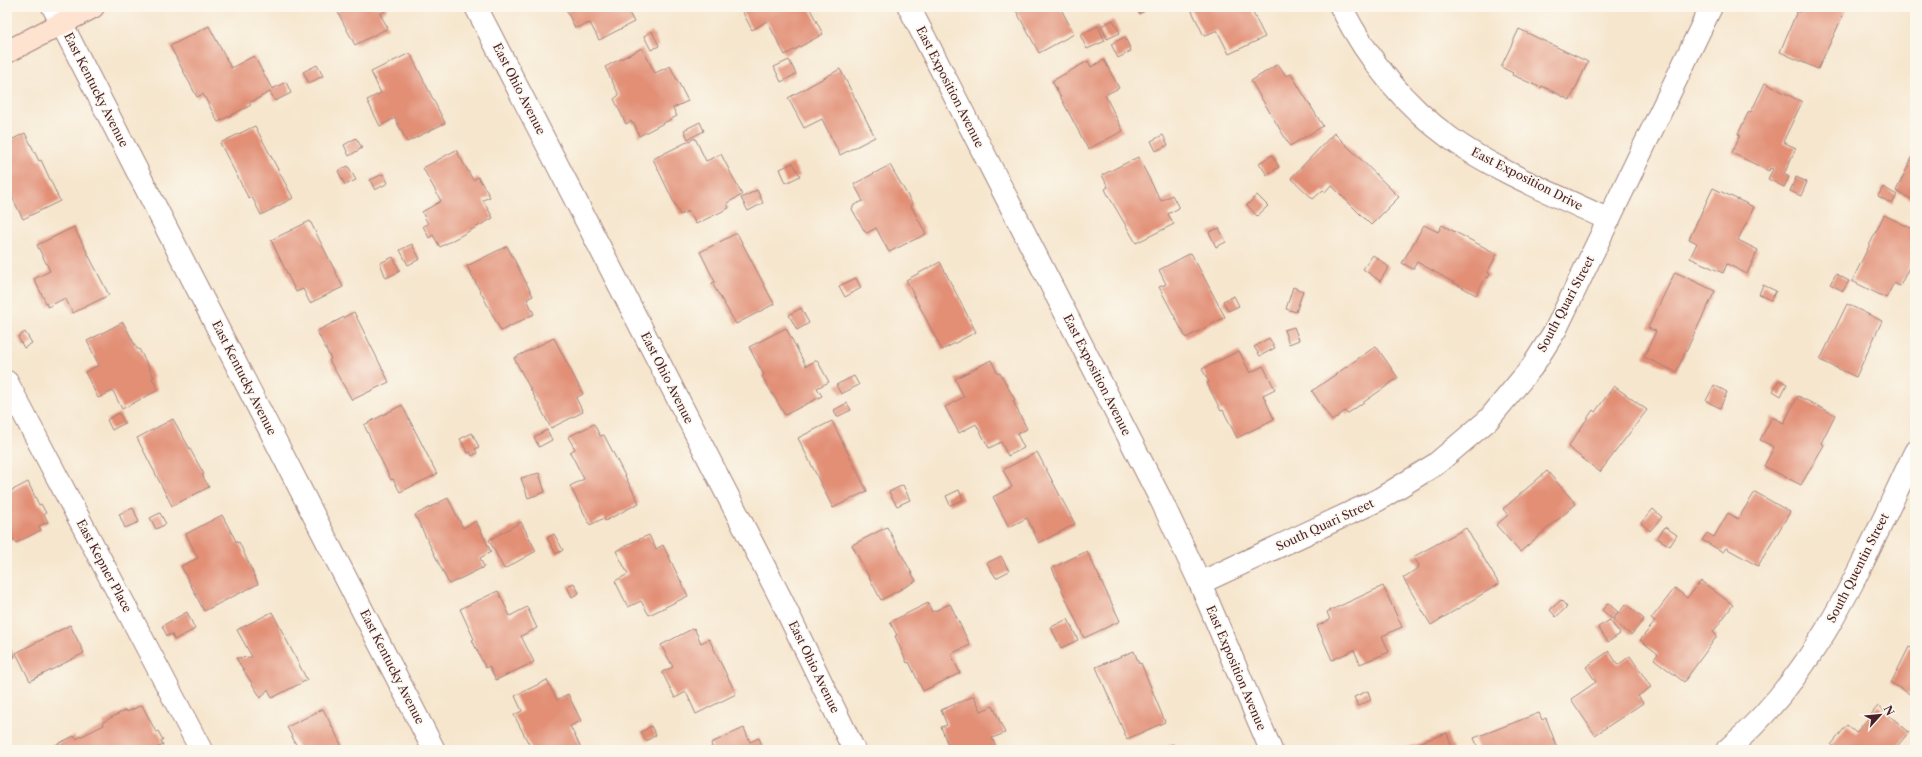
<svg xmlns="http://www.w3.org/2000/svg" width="1922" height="757" viewBox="0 0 1922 757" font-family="'Libre Caslon Text',serif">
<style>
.building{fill:#e28f76}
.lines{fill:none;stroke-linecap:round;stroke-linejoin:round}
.minor-casing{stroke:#a0827c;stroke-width:24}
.tertiary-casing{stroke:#a0827c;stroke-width:24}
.secondary-casing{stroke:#a0827c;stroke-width:24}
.minor{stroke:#fff;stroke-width:22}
.tertiary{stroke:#fff;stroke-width:22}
.secondary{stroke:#fee3d1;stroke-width:22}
.labels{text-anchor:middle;stroke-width:3;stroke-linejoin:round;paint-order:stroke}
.street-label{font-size:12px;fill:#4a1f2b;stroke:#fbf7ec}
</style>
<rect width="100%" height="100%" fill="#fbf7ec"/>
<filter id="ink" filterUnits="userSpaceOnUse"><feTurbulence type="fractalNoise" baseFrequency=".025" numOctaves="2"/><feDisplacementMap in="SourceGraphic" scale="8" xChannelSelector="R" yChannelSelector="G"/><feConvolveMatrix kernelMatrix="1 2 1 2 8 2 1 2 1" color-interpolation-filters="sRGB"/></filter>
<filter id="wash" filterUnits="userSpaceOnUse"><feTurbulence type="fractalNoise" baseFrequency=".012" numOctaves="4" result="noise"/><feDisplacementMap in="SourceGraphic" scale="16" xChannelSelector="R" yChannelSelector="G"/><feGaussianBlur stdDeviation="0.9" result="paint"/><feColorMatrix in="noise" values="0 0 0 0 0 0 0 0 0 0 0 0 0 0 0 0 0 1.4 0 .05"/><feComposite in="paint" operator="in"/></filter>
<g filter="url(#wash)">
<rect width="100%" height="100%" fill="#f6e6ce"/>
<g id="blocks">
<path class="building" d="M 335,7 L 386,7 L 387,10 L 380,14 L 388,28 L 355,45 Z
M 565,7 L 626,7 L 634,22 L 599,40 L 590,23 L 575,28 Z
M 740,7 L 809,7 L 823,34 L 785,55 L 767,21 L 752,30 Z
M 1014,7 L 1060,7 L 1074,34 L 1039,53 Z
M 1135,7 L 1144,7 L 1144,11 L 1139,14 Z
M 1190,7 L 1250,7 L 1265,37 L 1229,54 L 1217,30 L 1204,36 Z
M 1803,7 L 1847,7 L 1818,69 L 1780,52 L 1797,11 L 1800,12 Z
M 1113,20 L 1120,33 L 1107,39 L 1101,26 Z
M 209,26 L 231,68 L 254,56 L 272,89 L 286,82 L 291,93 L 275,101 L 270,92 L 249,103 L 251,105 L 218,122 L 203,94 L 197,97 L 170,46 Z
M 1098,26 L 1105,41 L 1087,49 L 1080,35 Z
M 1519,29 L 1588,62 L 1570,100 L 1542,86 L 1541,88 L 1517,77 L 1512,75 L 1513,73 L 1501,67 Z
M 652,31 L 659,46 L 651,50 L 644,36 Z
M 1125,37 L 1131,51 L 1118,58 L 1111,44 Z
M 642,48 L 655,73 L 670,66 L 688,101 L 673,108 L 677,116 L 639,136 L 634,123 L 632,124 L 631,121 L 626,124 L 614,99 L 619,95 L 605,67 Z
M 410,53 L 445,123 L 407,142 L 395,118 L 380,126 L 367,100 L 381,93 L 371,72 Z
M 789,60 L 796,74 L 781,82 L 774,67 Z
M 1104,60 L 1119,88 L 1105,95 L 1123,131 L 1088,149 L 1052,81 L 1088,61 L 1091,67 Z
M 1278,64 L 1286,76 L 1291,74 L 1323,126 L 1290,146 L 1251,81 Z
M 317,65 L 323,76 L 309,83 L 303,72 Z
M 840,69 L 875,137 L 840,155 L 822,119 L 804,128 L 788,98 Z
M 1765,83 L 1802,102 L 1783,142 L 1796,148 L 1784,174 L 1789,177 L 1784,187 L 1768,179 L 1773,169 L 1770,168 L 1769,171 L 1732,153 L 1740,135 L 1738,134 L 1749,111 L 1751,112 Z
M 700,122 L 704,131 L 688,139 L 684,130 Z
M 255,126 L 293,198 L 261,215 L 252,197 L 249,199 L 220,143 Z
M 25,133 L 39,161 L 41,160 L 60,201 L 23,219 L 7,187 L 7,142 Z
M 1334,133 L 1399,197 L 1371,225 L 1331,185 L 1325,192 L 1323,190 L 1313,199 L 1291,178 Z
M 1163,135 L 1168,145 L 1156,151 L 1151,141 Z
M 356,138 L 362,148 L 349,156 L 344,145 Z
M 695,138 L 706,161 L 721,154 L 742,195 L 727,203 L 729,208 L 696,224 L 689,211 L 680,215 L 653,159 Z
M 456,150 L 473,180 L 478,177 L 489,195 L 490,197 L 483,200 L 493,218 L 440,247 L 433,235 L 429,238 L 423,226 L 428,224 L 422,212 L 441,201 L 423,168 Z
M 1915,152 L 1915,201 L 1896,191 Z
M 1272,155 L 1279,167 L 1267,175 L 1259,163 Z
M 1138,157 L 1161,201 L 1172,195 L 1179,208 L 1168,214 L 1174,224 L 1136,243 L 1108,195 L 1105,189 L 1108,187 L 1102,175 Z
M 793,163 L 800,176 L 786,183 L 780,169 Z
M 890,165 L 913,205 L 911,206 L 926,234 L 889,252 L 876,228 L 867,233 L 865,232 L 852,209 L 854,205 L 863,201 L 854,184 Z
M 348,166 L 356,180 L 345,185 L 338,171 Z
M 383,174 L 388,183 L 375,190 L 370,180 Z
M 1796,177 L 1807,182 L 1801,196 L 1790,191 Z
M 1883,187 L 1897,195 L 1892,204 L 1878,196 Z
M 1713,188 L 1754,207 L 1738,240 L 1758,250 L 1747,274 L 1727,264 L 1723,273 L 1690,258 L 1697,243 L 1689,239 Z
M 757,190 L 763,203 L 748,211 L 741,198 Z
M 1257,195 L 1268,206 L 1257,216 L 1247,205 Z
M 1884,215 L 1915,230 L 1915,255 L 1900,286 L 1894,283 L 1886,298 L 1852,281 Z
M 310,221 L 343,287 L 310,303 L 303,289 L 296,292 L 271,240 Z
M 1424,225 L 1438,232 L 1442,225 L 1497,254 L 1487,273 L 1490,274 L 1488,278 L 1486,277 L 1476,295 L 1417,262 L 1413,269 L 1402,263 Z
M 74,227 L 109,295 L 73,313 L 65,298 L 48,307 L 34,279 L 50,271 L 37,245 Z
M 1219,228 L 1226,242 L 1216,247 L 1209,232 Z
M 737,233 L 774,304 L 736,324 L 712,283 L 715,282 L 700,252 Z
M 412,244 L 420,259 L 408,265 L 400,250 Z
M 507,246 L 533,296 L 527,299 L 534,314 L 501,331 L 467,266 Z
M 1191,253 L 1225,317 L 1186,338 L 1159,287 L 1166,284 L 1159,270 Z
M 1373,255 L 1389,267 L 1380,281 L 1363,269 Z
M 393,257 L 400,271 L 386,278 L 380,263 Z
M 940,262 L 976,332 L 942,350 L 906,280 Z
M 1675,272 L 1715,291 L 1676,372 L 1644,357 L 1656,331 L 1648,328 Z
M 1836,274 L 1849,281 L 1843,291 L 1830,284 Z
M 856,278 L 861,288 L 845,297 L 839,286 Z
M 1763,285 L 1776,291 L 1771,300 L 1759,294 Z
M 1293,287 L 1303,291 L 1296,312 L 1286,309 Z
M 1234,296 L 1239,306 L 1228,311 L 1223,301 Z
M 1847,304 L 1882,321 L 1856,377 L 1820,360 Z
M 801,308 L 809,323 L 797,330 L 789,315 Z
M 354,312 L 389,382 L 352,400 L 329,360 L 331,359 L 317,331 Z
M 123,322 L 137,349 L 139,349 L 154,377 L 152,378 L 158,390 L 122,409 L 113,391 L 98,398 L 85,372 L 99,365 L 87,341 Z
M 1294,327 L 1299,340 L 1289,344 L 1284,330 Z
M 786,328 L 806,366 L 817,360 L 829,382 L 817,388 L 822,396 L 785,415 L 762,376 L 764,375 L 749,347 Z
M 25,332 L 32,343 L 24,348 L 18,337 Z
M 554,338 L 583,394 L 576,398 L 583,412 L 551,428 L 514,358 Z
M 1269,338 L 1275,348 L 1260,356 L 1254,347 Z
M 1376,346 L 1398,378 L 1347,414 L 1345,411 L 1332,421 L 1312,391 Z
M 1239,351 L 1250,373 L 1263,366 L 1275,389 L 1263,395 L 1274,419 L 1237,438 L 1223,410 L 1221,411 L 1207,383 L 1209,382 L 1202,369 Z
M 991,360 L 998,374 L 1000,373 L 1015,400 L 1013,401 L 1027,429 L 1017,434 L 1024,448 L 1008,456 L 1001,442 L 989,448 L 976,424 L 959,433 L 945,407 L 964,397 L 955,379 Z
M 854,376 L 859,385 L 841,394 L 836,385 Z
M 1779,380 L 1787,384 L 1781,396 L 1773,391 Z
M 1714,385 L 1727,392 L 1720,408 L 1706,401 Z
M 1614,386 L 1647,410 L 1600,472 L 1568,447 L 1593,410 L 1595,412 Z
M 1798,396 L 1835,415 L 1821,443 L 1824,445 L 1801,485 L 1764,466 L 1774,447 L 1760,440 L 1772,417 L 1784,423 Z
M 847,403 L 851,410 L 837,417 L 834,410 Z
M 402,405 L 437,474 L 400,492 L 393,479 L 391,480 L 364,425 Z
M 119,413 L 125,423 L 112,430 L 107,420 Z
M 173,419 L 204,474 L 202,475 L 209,487 L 172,506 L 137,438 Z
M 832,421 L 867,491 L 833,508 L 798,438 Z
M 594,424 L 600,436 L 604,435 L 639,503 L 605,521 L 604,518 L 590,525 L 570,486 L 584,479 L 570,452 L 575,449 L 568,437 Z
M 547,430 L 552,440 L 539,447 L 534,437 Z
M 472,433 L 479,447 L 475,449 L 477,453 L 472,456 L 470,452 L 468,453 L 460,439 Z
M 1037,452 L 1075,524 L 1039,543 L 1027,518 L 1009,527 L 993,497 L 1012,487 L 1003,470 Z
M 1547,471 L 1576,504 L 1520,552 L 1496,525 L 1508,515 L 1503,509 Z
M 539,473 L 545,492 L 528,498 L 521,478 Z
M 28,482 L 39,505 L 41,504 L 46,513 L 44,514 L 48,522 L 39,526 L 41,530 L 16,543 L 14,539 L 7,543 L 7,487 L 9,492 Z
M 903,485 L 910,500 L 897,506 L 889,492 Z
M 959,490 L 963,500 L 950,505 L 946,496 Z
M 1755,492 L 1790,512 L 1758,566 L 1726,548 L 1723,552 L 1702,540 L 1707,533 L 1714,537 L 1728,513 L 1738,519 Z
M 448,498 L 463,528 L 476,521 L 491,552 L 480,558 L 484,567 L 449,584 L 415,515 Z
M 133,508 L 139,522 L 125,528 L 119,514 Z
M 1653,509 L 1662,517 L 1650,531 L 1641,523 Z
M 160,513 L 166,524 L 156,529 L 150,518 Z
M 222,515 L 237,543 L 239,542 L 258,584 L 204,611 L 181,566 L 198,558 L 186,534 Z
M 521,522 L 536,551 L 504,569 L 489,540 Z
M 887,527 L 916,581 L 881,600 L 852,545 Z
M 1665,527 L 1677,535 L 1670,546 L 1657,538 Z
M 1466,528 L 1499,584 L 1431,625 L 1403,578 L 1418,568 L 1419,565 L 1413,557 Z
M 554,534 L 563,550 L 556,554 L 547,538 Z
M 649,535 L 656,549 L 663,545 L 688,596 L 649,615 L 641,601 L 628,607 L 615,581 L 628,574 L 616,551 L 628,545 L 628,544 Z
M 1087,551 L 1120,621 L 1084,638 L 1052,568 Z
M 1001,556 L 1009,571 L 996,578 L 987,563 Z
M 1701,581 L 1733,605 L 1713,632 L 1717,636 L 1684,682 L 1654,659 L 1658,654 L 1640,640 L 1655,622 L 1651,619 L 1675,588 L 1687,598 Z
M 574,583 L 579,593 L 572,597 L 567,586 Z
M 1383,586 L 1402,627 L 1382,636 L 1389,652 L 1360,664 L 1354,650 L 1332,660 L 1317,626 L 1330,620 L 1327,612 Z
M 498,591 L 510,616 L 527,607 L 537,628 L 521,636 L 534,662 L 496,680 L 489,666 L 486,668 L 483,663 L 472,640 L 474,639 L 460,609 Z
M 1561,600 L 1567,607 L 1556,617 L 1550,610 Z
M 928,603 L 932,612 L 950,604 L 970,645 L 951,654 L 960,673 L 923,691 L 909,662 L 907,663 L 895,636 L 897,635 L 890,622 Z
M 1608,603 L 1618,612 L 1612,619 L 1602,610 Z
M 1626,604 L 1644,619 L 1631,635 L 1613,620 Z
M 187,612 L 195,629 L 174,640 L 172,634 L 167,636 L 162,626 Z
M 272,612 L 307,680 L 272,698 L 268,689 L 261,698 L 236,658 L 252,657 L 237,630 Z
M 1068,619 L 1078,640 L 1061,648 L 1051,627 Z
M 1610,620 L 1620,634 L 1608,642 L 1598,627 Z
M 70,625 L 84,653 L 30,681 L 16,653 Z
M 694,628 L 701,643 L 709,639 L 736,694 L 696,714 L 686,692 L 675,698 L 662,672 L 673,667 L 661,645 Z
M 7,642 L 15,657 L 7,660 Z
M 1915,642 L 1915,697 L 1891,683 L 1909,647 L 1911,648 Z
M 1134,651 L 1139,664 L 1141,663 L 1165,722 L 1127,739 L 1096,667 Z
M 1609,651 L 1618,665 L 1630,656 L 1651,687 L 1638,696 L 1643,703 L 1595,735 L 1571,699 L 1596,682 L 1586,667 Z
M 547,680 L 557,700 L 568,694 L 581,721 L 570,726 L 582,750 L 532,750 L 514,715 L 522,711 L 515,696 Z
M 1368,691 L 1371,700 L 1358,706 L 1354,697 Z
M 974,696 L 981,711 L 993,706 L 1005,733 L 992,738 L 998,750 L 950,750 L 941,727 L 947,725 L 941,710 Z
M 142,705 L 156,732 L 158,731 L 163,740 L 161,741 L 163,745 L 153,750 L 52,750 L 51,747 L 74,736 L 76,739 L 104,725 L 103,722 L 126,710 L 127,712 Z
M 1878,706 L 1909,732 L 1894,750 L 1837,750 L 1831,745 L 1847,725 L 1856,733 Z
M 323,709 L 344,750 L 299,750 L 287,727 Z
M 1539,713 L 1542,720 L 1546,718 L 1558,750 L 1479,750 L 1474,738 Z
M 651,726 L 656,735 L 646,741 L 641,732 Z
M 744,728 L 750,742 L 759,738 L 764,750 L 707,750 L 712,747 L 711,743 Z
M 1447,733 L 1453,750 L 1399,750 Z
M 1173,744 L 1176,750 L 1158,750 Z"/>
</g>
</g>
<g filter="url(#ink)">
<use href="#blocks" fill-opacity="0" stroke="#a0827c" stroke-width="1"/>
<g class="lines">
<g class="minor-casing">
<path id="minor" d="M 53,7 L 434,750
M 476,7 L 781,599 L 854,750
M 1341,7 C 1367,58 1403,104 1450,138 C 1497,172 1557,195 1609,220
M 7,382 L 201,750
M 1200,583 L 1378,500 L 1436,464 L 1488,420 L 1532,367 L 1556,329 L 1711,7
M 1727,750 C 1821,670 1863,561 1915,452"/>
</g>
<g class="tertiary-casing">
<path id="tertiary" d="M 909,7 L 1162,502 L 1200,583 L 1271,750"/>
</g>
<g class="secondary-casing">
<path id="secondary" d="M 7,52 L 93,7"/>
</g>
<use href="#minor" class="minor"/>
<use href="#tertiary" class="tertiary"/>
<use href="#secondary" class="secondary"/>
</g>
</g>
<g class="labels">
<g class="street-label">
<text transform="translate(950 87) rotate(63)" y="4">East Exposition Avenue</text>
<text transform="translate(519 89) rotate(63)" y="4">East Ohio Avenue</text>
<text transform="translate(96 90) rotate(63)" y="4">East Kentucky Avenue</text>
<text transform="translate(1527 179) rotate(27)" y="4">East Exposition Drive</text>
<text transform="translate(1566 304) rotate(-62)" y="4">South Quari Street</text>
<text transform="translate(1097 375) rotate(63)" y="4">East Exposition Avenue</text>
<text transform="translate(244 378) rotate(63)" y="4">East Kentucky Avenue</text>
<text transform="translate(667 378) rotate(63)" y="4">East Ohio Avenue</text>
<text transform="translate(1325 525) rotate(-25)" y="4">South Quari Street</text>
<text transform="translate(104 566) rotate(62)" y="4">East Kepner Place</text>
<text transform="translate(1858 568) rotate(-63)" y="4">South Quentin Street</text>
<text transform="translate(392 667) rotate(63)" y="4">East Kentucky Avenue</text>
<text transform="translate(814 667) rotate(64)" y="4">East Ohio Avenue</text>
<text transform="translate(1236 668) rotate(67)" y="4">East Exposition Avenue</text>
</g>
</g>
<rect width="1922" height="757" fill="none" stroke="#fbf7ec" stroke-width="24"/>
<g transform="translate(1880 715) rotate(63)" stroke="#fbf7ec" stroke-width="3" paint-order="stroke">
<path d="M0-3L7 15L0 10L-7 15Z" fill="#4a1f2b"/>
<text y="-6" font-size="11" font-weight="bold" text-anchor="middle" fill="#4a1f2b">N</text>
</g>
</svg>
